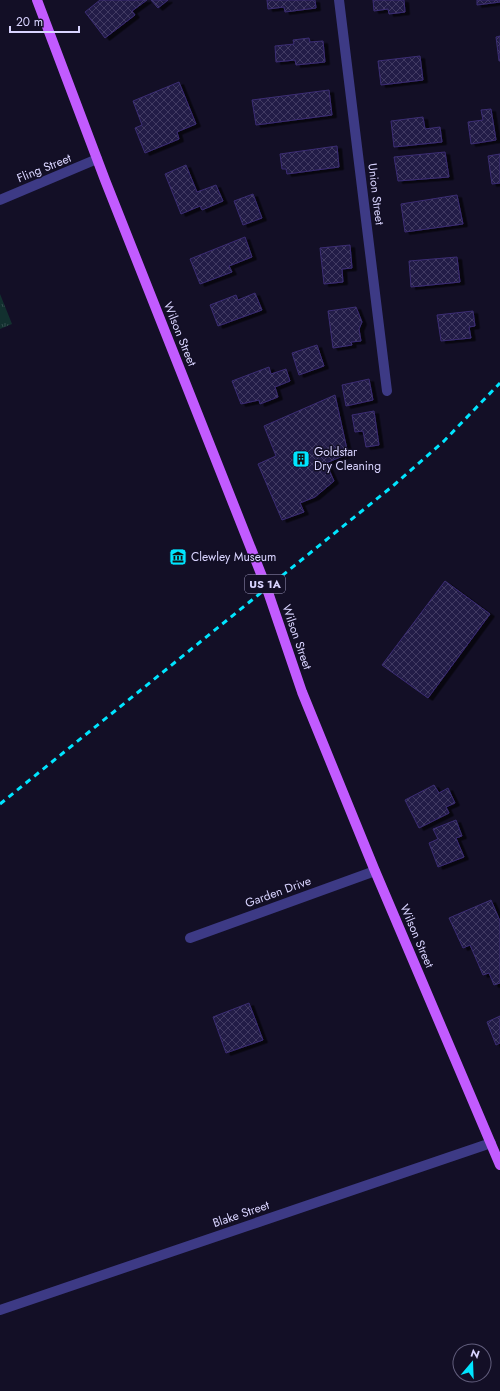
<svg xmlns="http://www.w3.org/2000/svg" width="500" height="1391" viewBox="0 0 500 1391" font-family="Jost,sans-serif">
<style>
.park{fill:url(#park-tufts)}
.building{fill:url(#building-cross-hatch);stroke:#3b2d73;filter:url(#shadow)}
.lines{fill:none;stroke-linecap:round;stroke-linejoin:round}
.minor{stroke:#3d3a85;stroke-width:10}
.major{stroke:#c25bff;stroke-width:10}
.rail{stroke:#00e5ff;stroke-width:3;stroke-dasharray:6 5;stroke-linecap:butt}
.labels{text-anchor:middle;stroke-width:3;stroke-linejoin:round;paint-order:stroke}
.shield{fill:#130f26;stroke:#9e99be;stroke-width:1}
.shield-label{font-size:11px;font-weight:bold;fill:#d9d4ff}
.street-label{font-size:12px;fill:#d9d4ff;stroke:#130f26}
.poi-label{font-size:12px;fill:#d9d4ff;stroke:#130f26;text-anchor:start}
</style>
<defs>
<pattern id="park-tufts" width="24" height="20" patternUnits="userSpaceOnUse"><rect width="24" height="20" fill="#12302f"/><path d="M3 7l-1-3M5 7V3M7 7l1-3M15 17l-1-3M17 17v-4M19 17l1-3" fill="none" stroke="#344d4e"/></pattern>
<pattern id="building-cross-hatch" width="8" height="8" patternUnits="userSpaceOnUse"><rect width="8" height="8" fill="#241b47"/><path d="M0 0l8 8M0 8l8-8" fill="none" stroke="#433b63"/></pattern>
<filter id="shadow"><feDropShadow dx="4.5" dy="2.5" stdDeviation="0" flood-color="#0009"/></filter>
</defs>
<rect width="100%" height="100%" fill="#130f26"/>
<path class="park" d="M 0,294 L 12,324 L 0,329 Z"/>
<path class="building" d="M 100,0 L 147,0 L 132,11 L 135,15 L 105,38 L 85,12 Z
M 151,0 L 168,0 L 158,8 Z
M 267,0 L 315,0 L 316,8 L 285,12 L 284,7 L 268,9 Z
M 373,0 L 404,0 L 405,12 L 389,14 L 388,9 L 374,11 Z
M 477,0 L 500,0 L 500,2 L 477,5 Z
M 500,36 L 500,61 L 499,61 L 496,37 Z
M 309,38 L 310,42 L 323,41 L 325,62 L 296,65 L 295,60 L 276,62 L 275,46 L 294,44 L 293,40 Z
M 420,56 L 423,80 L 381,85 L 378,61 Z
M 179,82 L 196,124 L 177,132 L 179,139 L 145,153 L 135,128 L 142,125 L 133,101 Z
M 329,90 L 332,115 L 256,125 L 252,100 Z
M 491,109 L 496,140 L 471,144 L 468,122 L 483,120 L 481,110 Z
M 423,117 L 425,129 L 440,127 L 442,142 L 394,147 L 391,121 Z
M 337,146 L 339,167 L 287,174 L 286,169 L 282,169 L 280,154 Z
M 445,152 L 449,177 L 398,181 L 394,157 Z
M 500,154 L 500,183 L 492,184 L 488,156 Z
M 186,165 L 197,192 L 216,185 L 223,201 L 202,210 L 200,206 L 181,214 L 165,174 Z
M 253,194 L 262,218 L 243,225 L 234,201 Z
M 457,195 L 463,224 L 405,232 L 401,204 Z
M 245,237 L 252,257 L 229,266 L 232,272 L 200,284 L 190,259 Z
M 350,245 L 352,268 L 342,269 L 343,282 L 324,284 L 320,248 Z
M 457,257 L 460,282 L 411,287 L 409,261 Z
M 255,293 L 262,310 L 218,326 L 210,305 L 236,295 L 238,300 Z
M 356,307 L 362,322 L 359,329 L 361,341 L 351,342 L 352,345 L 333,348 L 328,311 Z
M 473,311 L 475,326 L 469,327 L 471,338 L 441,341 L 437,315 Z
M 317,345 L 324,366 L 299,375 L 292,353 Z
M 269,367 L 271,374 L 286,369 L 290,381 L 275,387 L 278,397 L 260,404 L 259,400 L 241,404 L 232,381 Z
M 369,379 L 373,400 L 346,406 L 342,385 Z
M 335,395 L 348,454 L 326,463 L 334,481 L 315,497 L 300,503 L 304,512 L 282,520 L 258,464 L 276,456 L 264,426 Z
M 374,411 L 379,445 L 366,447 L 363,431 L 355,432 L 352,415 Z
M 445,581 L 490,614 L 428,698 L 382,665 Z
M 434,785 L 439,793 L 448,788 L 455,803 L 446,807 L 449,813 L 419,828 L 405,800 Z
M 456,820 L 462,836 L 456,838 L 464,857 L 438,867 L 429,843 L 438,839 L 433,829 Z
M 491,900 L 500,921 L 500,983 L 494,985 L 489,973 L 483,975 L 470,945 L 463,948 L 449,918 Z
M 249,1003 L 263,1040 L 226,1053 L 213,1017 Z
M 500,1016 L 500,1043 L 496,1045 L 487,1022 Z"/>
<g class="lines">
<path class="minor" d="M 339,0 L 387,391
M 0,200 L 97,159
M 190,938 L 375,871
M 0,1310 L 491,1143"/>
<path class="major" d="M 37,0 L 105,180 L 267,589 L 302,692 L 375,871 L 500,1165"/>
<path class="rail" d="M 0,804 L 394,485 L 444,441 L 500,383"/>
</g>
<defs>
<g id="building-square" transform="scale(0.9)"><rect x="-9" y="-9" width="18" height="18" rx="4" fill="#00e5ff" stroke="#130f26"/><path d="M-4-6H4V6H1V3H-1V6H-4ZM-2.5-4.3h1.7v1.8h-1.7ZM.8-4.3h1.7v1.8H.8ZM-2.5-1h1.7V.8h-1.7ZM.8-1h1.7V.8H.8Z" fill="#111"/></g>
<g id="museum-square" transform="scale(0.9)"><rect x="-9" y="-9" width="18" height="18" rx="4" fill="#00e5ff" stroke="#130f26"/><path d="M0-6L6-3V-2H-6V-3ZM-5-1h2V3h-2ZM-1-1h2V3h-2ZM3-1h2V3H3ZM-6 4H6V6H-6Z" fill="#111"/></g>
</defs>
<g fill-rule="evenodd">
<use href="#building-square" x="301" y="459"/>
<use href="#museum-square" x="178" y="557"/>
</g>
<g class="labels">
<rect class="shield" x="245" y="575" width="40" height="18" rx="3"/>
<g class="shield-label">
<text x="265" y="588">US 1A</text>
</g>
<g class="street-label">
<text transform="translate(44 168) rotate(-22)" y="4">Fling Street</text>
<text transform="translate(376 194) rotate(83)" y="4">Union Street</text>
<text transform="translate(180 334) rotate(68)" y="4">Wilson Street</text>
<text transform="translate(297 637) rotate(71)" y="4">Wilson Street</text>
<text transform="translate(278 892) rotate(-20)" y="4">Garden Drive</text>
<text transform="translate(417 936) rotate(67)" y="4">Wilson Street</text>
<text transform="translate(241 1214) rotate(-19)" y="4">Blake Street</text>
</g>
<g class="poi-label">
<text x="314" y="456">Goldstar<tspan x="314" dy="14">Dry Cleaning</tspan></text>
<text x="191" y="561">Clewley Museum</text>
</g>
</g>
<g transform="translate(472 1363) rotate(19)"><circle r="19" fill="#130f26" stroke="#625e7d"/>
<path d="M0-3L7 15L0 10L-7 15Z" fill="#00e5ff"/>
<text y="-6" font-size="11" font-weight="bold" text-anchor="middle" fill="#d9d4ff">N</text>
</g>
<path d="M10 26v6h69v-6" fill="none" stroke="#d9d4ff" stroke-width="2"/>
<text x="16" y="26" font-size="12" fill="#d9d4ff" stroke="#130f26" stroke-width="3" paint-order="stroke">20 m</text>
</svg>
